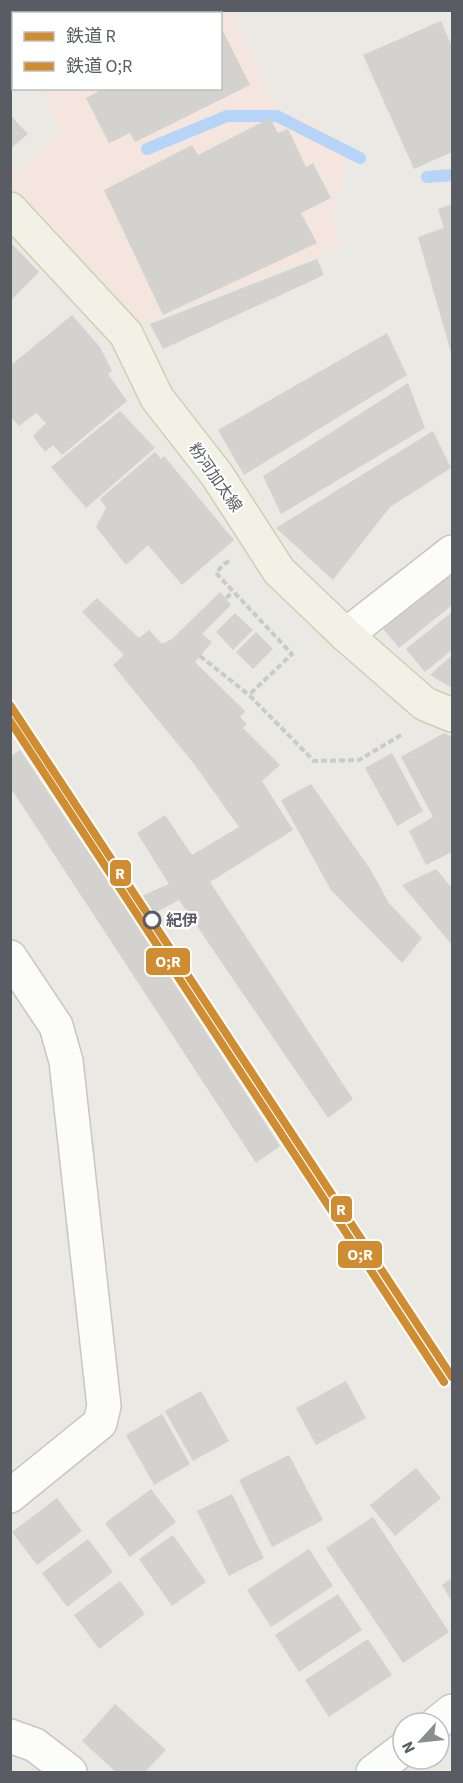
<svg xmlns="http://www.w3.org/2000/svg" width="463" height="1783" viewBox="0 0 463 1783" font-family="'Source Sans 3','Noto Sans JP',sans-serif">
<style>
.medical{fill:#f4e5de}
.lines{fill:none;stroke-linecap:round;stroke-linejoin:round}
.stream{stroke:#b5d4f7;stroke-width:12}
.building{fill:#d3d2ce}
.minor-casing{stroke:#c6c7c5;stroke-width:36}
.major-casing{stroke:#d3cdb0;stroke-width:36}
.path{stroke:#c6ccca;stroke-width:4;stroke-dasharray:6 3;stroke-linecap:butt}
.minor{stroke:#fcfcfb;stroke-width:33}
.major{stroke:#f2f1e6;stroke-width:33}
.rail-1-casing{stroke:#fff;stroke-width:12}
.rail-2-casing{stroke:#fff;stroke-width:12}
.rail-1{stroke:#d08c30;stroke-width:8}
.rail-2{stroke:#d08c30;stroke-width:8}
.stop-dot{fill:#fff;stroke:#595c62;stroke-width:3}
.labels{text-anchor:middle;stroke-width:4.5;stroke-linejoin:round;paint-order:stroke}
.street-label{font-size:16px;fill:#595c62;stroke:#fff}
.stop-label{font-size:16px;font-weight:bold;fill:#595c62;stroke:#fff;text-anchor:start}
.line-badge{stroke:#fff;stroke-width:2}
.badge-label{font-size:16px;text-anchor:middle;font-weight:bold;fill:#fff}
</style>
<rect width="100%" height="100%" fill="#eae9e3"/>
<path class="medical" d="M 78,11 L 231,11 L 280,114 L 304,116 L 351,147 L 332,220 L 343,246 L 141,324 L 11,181 L 11,176 L 63,131 L 41,92 L 44,89 L 220,88 L 220,14 L 80,14 Z"/>
<g class="lines">
<path class="stream" d="M 147,149 L 227,116 L 277,116 L 360,158
M 427,177 L 452,175"/>
</g>
<path class="building" d="M 20,10 L 77,10 L 79,14 L 17,14 Z
M 114,10 L 214,10 L 215,14 L 115,14 Z
M 14,17 L 14,46 L 10,40 L 10,20 Z
M 441,21 L 452,47 L 452,152 L 414,169 L 363,55 Z
M 220,25 L 250,85 L 135,142 L 130,133 L 109,143 L 86,98 L 105,88 L 220,88 Z
M 10,115 L 28,134 L 10,149 Z
M 270,118 L 278,133 L 288,129 L 306,167 L 313,163 L 331,198 L 301,213 L 317,243 L 163,315 L 104,190 L 192,145 L 198,155 Z
M 452,204 L 452,356 L 418,237 L 444,228 L 438,209 Z
M 10,242 L 39,272 L 10,301 Z
M 317,259 L 324,275 L 163,349 L 150,324 Z
M 72,315 L 100,347 L 112,371 L 108,374 L 127,401 L 62,455 L 53,445 L 45,452 L 33,436 L 46,423 L 36,413 L 19,426 L 10,416 L 10,366 Z
M 387,333 L 407,375 L 244,475 L 218,430 Z
M 408,383 L 425,428 L 281,514 L 263,476 Z
M 120,411 L 155,448 L 86,508 L 51,467 Z
M 433,431 L 451,468 L 390,507 L 333,580 L 276,528 Z
M 155,452 L 161,459 L 164,456 L 234,540 L 182,585 L 148,545 L 126,565 L 96,527 L 106,508 L 100,499 Z
M 452,573 L 452,605 L 399,648 L 383,629 Z
M 220,592 L 231,605 L 202,634 L 212,642 L 195,662 L 245,711 L 240,717 L 247,724 L 243,728 L 280,765 L 262,781 L 293,830 L 210,882 L 353,1099 L 328,1118 L 179,900 L 135,923 L 280,1146 L 256,1163 L 10,787 L 10,757 L 20,750 L 123,904 L 169,884 L 137,833 L 165,815 L 192,855 L 239,827 L 194,764 L 113,665 L 124,655 L 82,612 L 97,598 L 139,638 L 149,630 L 162,644 L 172,639 Z
M 452,612 L 452,650 L 425,672 L 406,649 Z
M 235,613 L 253,630 L 233,650 L 216,632 Z
M 256,632 L 273,649 L 253,669 L 236,652 Z
M 452,655 L 452,688 L 430,675 Z
M 444,733 L 452,737 L 452,852 L 426,865 L 409,831 L 433,817 L 401,757 Z
M 392,753 L 423,811 L 397,826 L 365,768 Z
M 311,784 L 370,869 L 389,903 L 422,938 L 402,963 L 331,890 L 281,800 Z
M 436,869 L 452,888 L 452,945 L 402,885 Z
M 346,1381 L 366,1418 L 316,1445 L 296,1408 Z
M 201,1391 L 229,1441 L 193,1461 L 165,1411 Z
M 162,1414 L 190,1464 L 154,1485 L 126,1435 Z
M 289,1455 L 323,1520 L 272,1547 L 239,1480 Z
M 416,1468 L 441,1498 L 395,1536 L 370,1505 Z
M 151,1489 L 176,1522 L 130,1557 L 105,1523 Z
M 232,1494 L 264,1558 L 229,1576 L 197,1511 Z
M 57,1498 L 82,1531 L 37,1565 L 12,1532 Z
M 373,1517 L 449,1632 L 403,1663 L 326,1548 Z
M 173,1535 L 206,1582 L 172,1606 L 139,1559 Z
M 88,1539 L 113,1572 L 67,1607 L 42,1573 Z
M 309,1549 L 333,1586 L 271,1627 L 247,1590 Z
M 452,1578 L 452,1602 L 442,1585 Z
M 120,1581 L 145,1614 L 99,1649 L 74,1615 Z
M 338,1594 L 362,1630 L 299,1672 L 275,1635 Z
M 368,1639 L 392,1675 L 329,1717 L 305,1680 Z
M 115,1704 L 166,1750 L 145,1772 L 116,1772 L 82,1741 Z"/>
<g class="lines">
<g class="minor-casing">
<path id="minor" d="M 346,635 L 452,552
M 10,957 L 56,1026 L 66,1061 L 104,1406 L 100,1423 L 10,1496
M 437,1723 L 452,1711
M 10,1736 L 35,1745 L 70,1772
M 373,1772 L 403,1749"/>
</g>
<g class="major-casing">
<path id="major" d="M 10,209 L 126,334 L 157,398 L 217,475 L 279,571 L 346,635 L 425,704 L 452,715"/>
</g>
<path class="path" d="M 229,561 L 224,564 L 216,573 L 292,654 L 249,695 L 314,761 L 359,760 L 401,735
M 226,598 L 233,592
M 200,656 L 249,695"/>
<use href="#minor" class="minor"/>
<use href="#major" class="major"/>
<g class="rail-1-casing">
<path id="rail-1" d="M 10,705 L 452,1377"/>
</g>
<g class="rail-2-casing">
<path id="rail-2" d="M 10,721 L 444,1382"/>
</g>
<use href="#rail-1" class="rail-1"/>
<use href="#rail-2" class="rail-2"/>
</g>
<circle class="stop-dot" cx="152" cy="920" r="8"/>
<g class="labels">
<g class="street-label">
<text transform="translate(216 477) rotate(55)" y="6">粉河加太線</text>
</g>
<g class="stop-label">
<text x="166" y="926">紀伊</text>
</g>
</g>
<g class="line-badge">
<rect x="109" y="859" width="23" height="28" rx="6" fill="#d08c30"/>
<rect x="145" y="947" width="46" height="29" rx="6" fill="#d08c30"/>
<rect x="330" y="1195" width="23" height="28" rx="6" fill="#d08c30"/>
<rect x="337" y="1240" width="46" height="29" rx="6" fill="#d08c30"/>
</g>
<g class="badge-label">
<text x="120" y="879">R</text>
<text x="168" y="967">O;R</text>
<text x="341" y="1215">R</text>
<text x="360" y="1260">O;R</text>
</g>
<rect width="463" height="1783" fill="none" stroke="#595c62" stroke-width="24"/>
<rect x="12" y="12" width="210" height="78" fill="#ffffff" stroke="#bdbec0" stroke-width="1.5"/>
<rect x="24" y="32" width="30" height="9" fill="#d08c30" stroke="#bdbec0" stroke-width="1.5"/>
<text x="66" y="42" font-size="18" fill="#595c62">鉄道 R</text>
<rect x="24" y="62" width="30" height="9" fill="#d08c30" stroke="#bdbec0" stroke-width="1.5"/>
<text x="66" y="72" font-size="18" fill="#595c62">鉄道 O;R</text>
<g transform="translate(421 1741) rotate(243)"><circle r="28" fill="#ffffff" stroke="#bdbec0" stroke-width="1.5"/>
<path d="M0-4.5L10 22L0 15L-10 22Z" fill="#8c8d8f"/>
<text y="-9" font-size="16" font-weight="bold" text-anchor="middle" fill="#595c62">N</text>
</g>
</svg>
